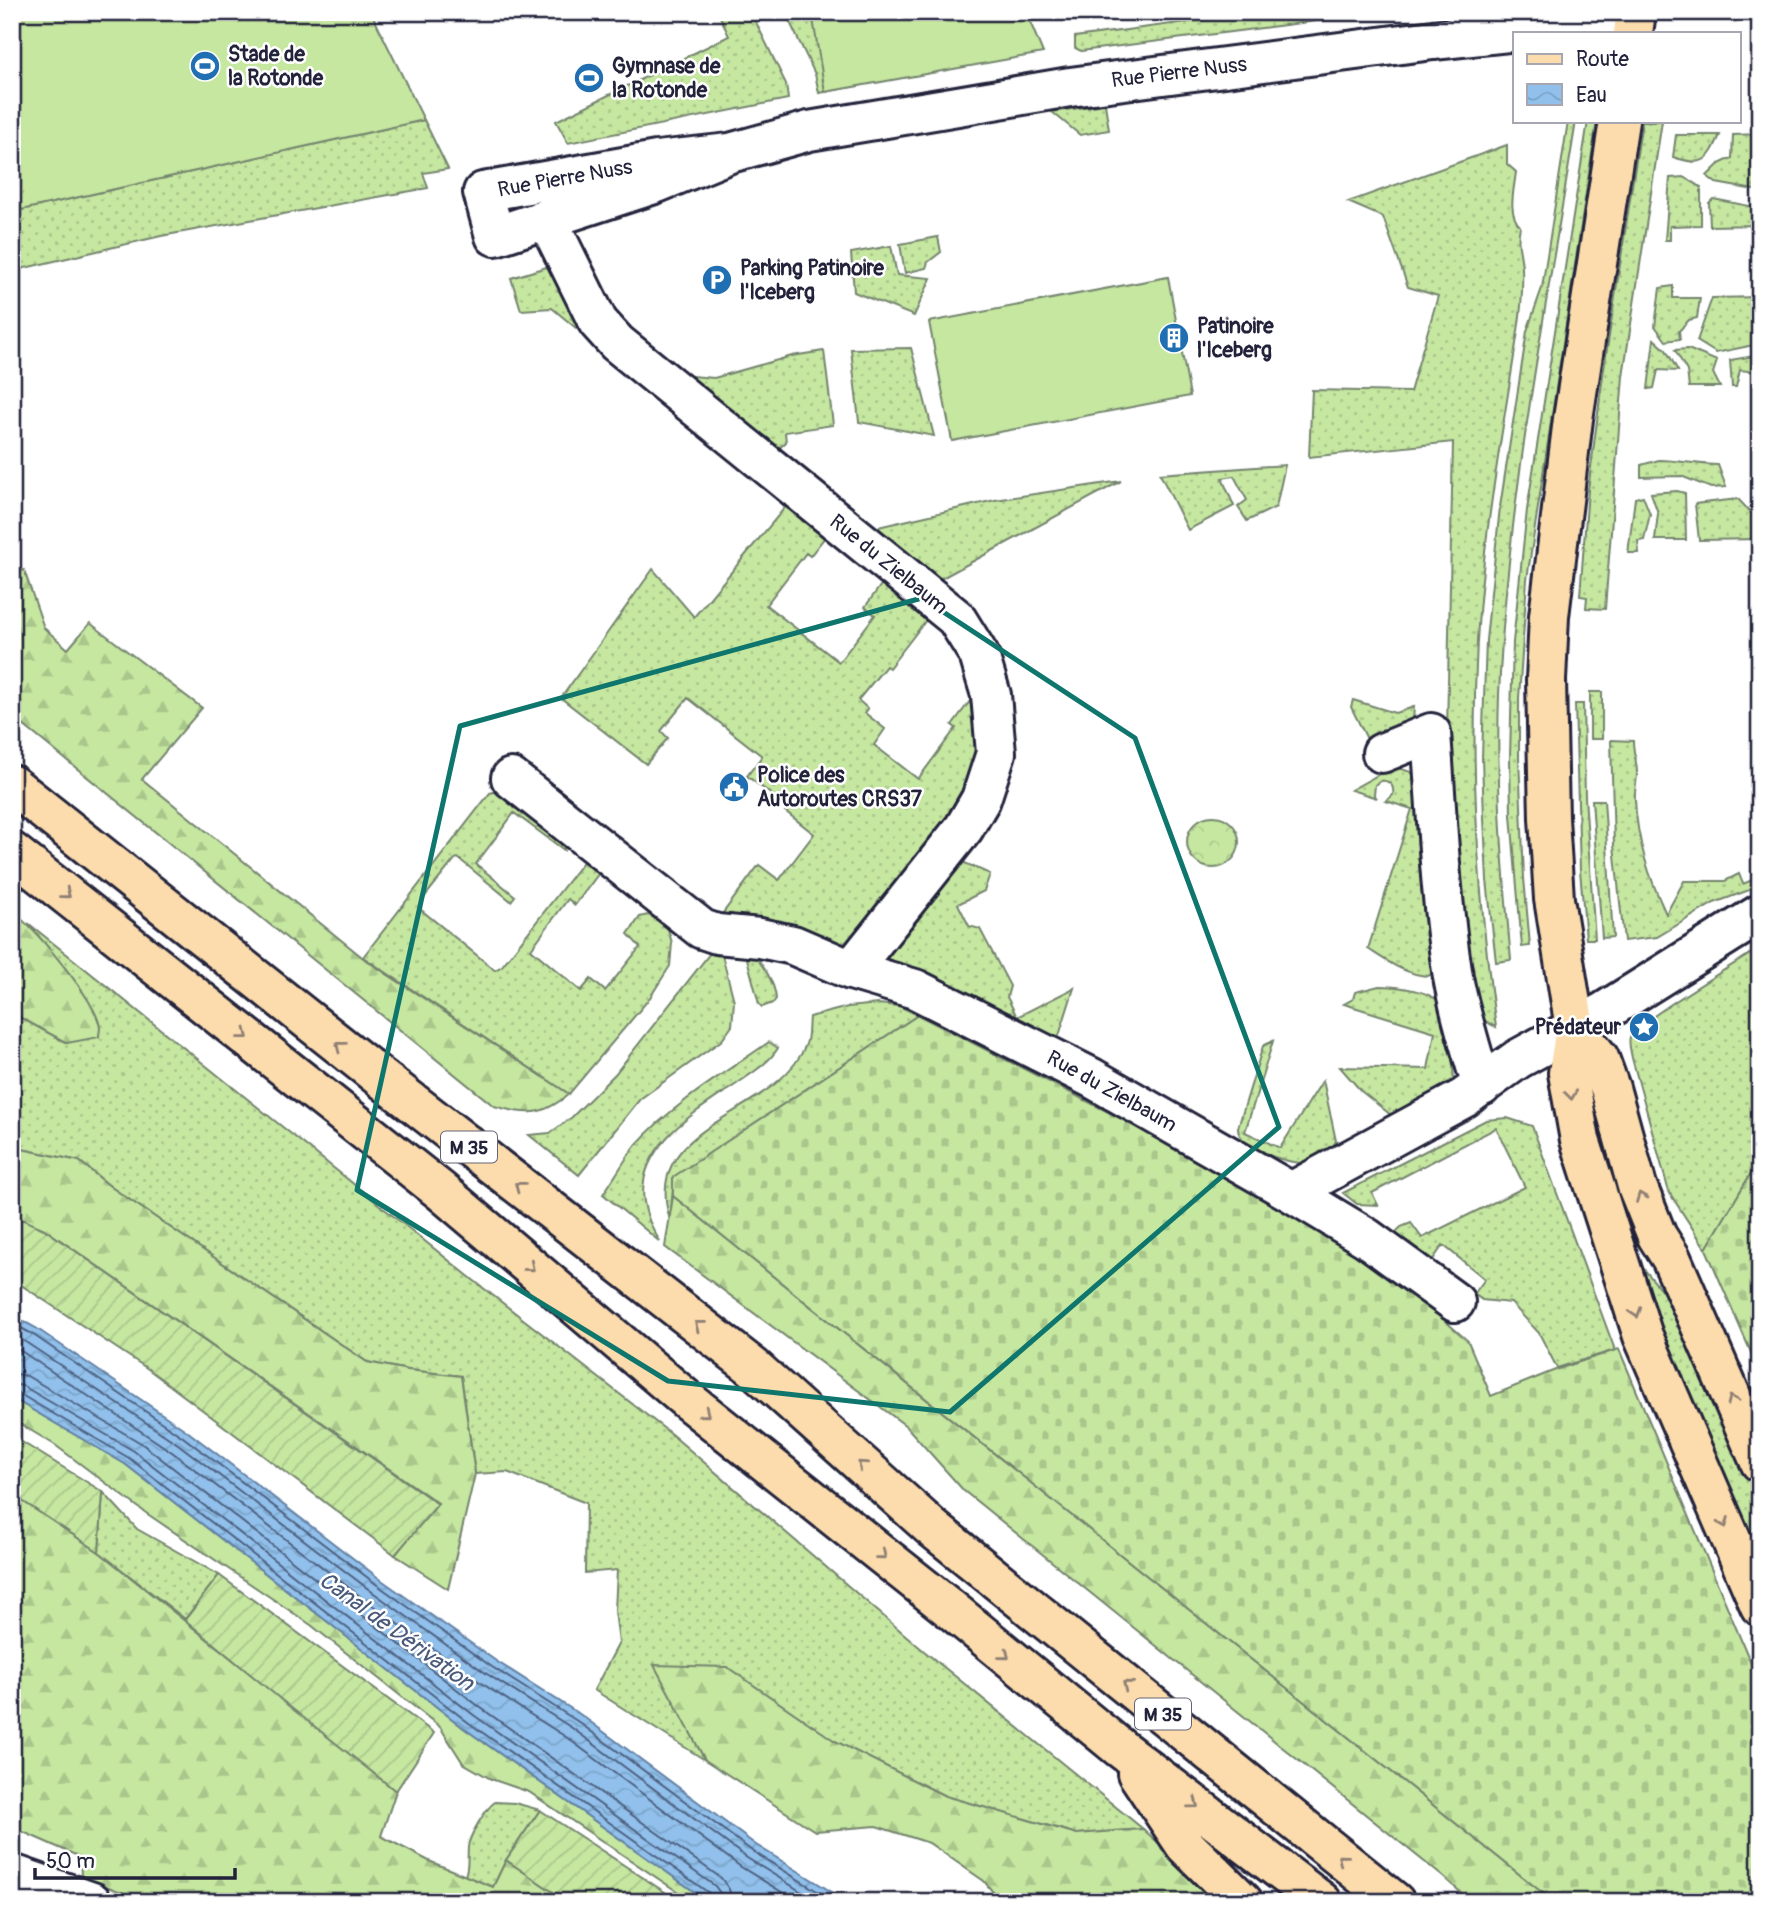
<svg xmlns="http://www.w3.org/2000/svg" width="1772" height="1914" viewBox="0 0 1772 1914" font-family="Pangolin,sans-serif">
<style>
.grass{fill:url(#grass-dots);stroke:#74846e;stroke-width:2}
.forest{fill:url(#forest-firs);stroke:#74846e;stroke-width:2}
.cemetery{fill:url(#cemetery-stones);stroke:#74846e;stroke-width:2}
.park{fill:url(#park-crowns);stroke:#74846e;stroke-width:2}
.garden{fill:url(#garden-furrows);stroke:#74846e;stroke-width:2}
.pitch{fill:#c5e7a0;stroke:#74846e;stroke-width:2}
.water{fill:url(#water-waves);stroke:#6481a5;stroke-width:2}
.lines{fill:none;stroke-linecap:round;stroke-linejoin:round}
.shore{stroke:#4e6181;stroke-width:2}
.minor-casing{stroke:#22223b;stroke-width:44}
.major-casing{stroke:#22223b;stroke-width:44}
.highway-casing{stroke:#22223b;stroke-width:44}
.minor{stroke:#fff;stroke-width:38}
.major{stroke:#fcdcac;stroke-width:38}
.highway{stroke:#fcdcac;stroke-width:38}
.oneway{stroke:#8f7f74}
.marked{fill:none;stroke:#0f766e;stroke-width:5;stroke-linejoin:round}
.labels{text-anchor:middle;stroke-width:5;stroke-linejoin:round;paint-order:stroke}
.shield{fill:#fff;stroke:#646476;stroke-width:2}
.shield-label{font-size:19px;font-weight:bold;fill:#22223b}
.poi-label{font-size:21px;font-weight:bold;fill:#22223b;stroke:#fff;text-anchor:start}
.street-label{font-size:21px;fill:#22223b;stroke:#fff}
.water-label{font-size:23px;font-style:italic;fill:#485979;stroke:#fff}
</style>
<defs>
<pattern id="grass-dots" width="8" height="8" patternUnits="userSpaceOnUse" patternTransform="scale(1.75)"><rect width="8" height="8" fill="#c5e7a0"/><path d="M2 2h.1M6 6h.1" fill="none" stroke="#a9c68b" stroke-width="1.8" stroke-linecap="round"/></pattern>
<pattern id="forest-firs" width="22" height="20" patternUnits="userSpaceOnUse" patternTransform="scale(1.75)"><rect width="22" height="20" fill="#c5e7a0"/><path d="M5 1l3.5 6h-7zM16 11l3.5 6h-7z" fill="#a9c68b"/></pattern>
<pattern id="cemetery-stones" width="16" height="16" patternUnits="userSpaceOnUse" patternTransform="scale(1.75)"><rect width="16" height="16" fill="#c5e7a0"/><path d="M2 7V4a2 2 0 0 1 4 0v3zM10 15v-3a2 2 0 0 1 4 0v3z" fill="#a9c68b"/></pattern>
<pattern id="park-crowns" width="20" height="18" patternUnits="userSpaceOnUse" patternTransform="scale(1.75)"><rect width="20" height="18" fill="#c5e7a0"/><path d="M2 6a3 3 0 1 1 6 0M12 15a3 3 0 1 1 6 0" fill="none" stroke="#a9c68b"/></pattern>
<pattern id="garden-furrows" width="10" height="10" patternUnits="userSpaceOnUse" patternTransform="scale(1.75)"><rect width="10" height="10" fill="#c5e7a0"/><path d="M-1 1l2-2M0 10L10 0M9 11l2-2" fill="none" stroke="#a9c68b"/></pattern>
<pattern id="water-waves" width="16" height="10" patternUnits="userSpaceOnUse" patternTransform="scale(1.75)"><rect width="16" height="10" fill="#90c0eb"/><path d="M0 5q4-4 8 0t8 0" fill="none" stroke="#7ca5ca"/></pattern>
</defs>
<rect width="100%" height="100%" fill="#fff"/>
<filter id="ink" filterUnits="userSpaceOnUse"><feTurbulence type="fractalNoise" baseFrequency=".0143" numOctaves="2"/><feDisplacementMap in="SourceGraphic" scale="14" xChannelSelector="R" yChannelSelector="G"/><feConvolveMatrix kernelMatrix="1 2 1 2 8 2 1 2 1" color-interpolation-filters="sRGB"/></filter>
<g filter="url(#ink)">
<path class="grass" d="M 718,12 L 751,12 L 786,84 L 788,99 L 568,143 L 556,121 L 729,36 Z
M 785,12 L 844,12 L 968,65 L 819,93 L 815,74 Z
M 1216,12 L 1387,12 L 1081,51 L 1075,48 L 1075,37 L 1217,18 Z
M 1105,104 L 1109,130 L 1080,135 L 1052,112 Z
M 424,120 L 448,169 L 423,173 L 428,188 L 161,236 L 12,271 L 12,212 Z
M 1568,121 L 1576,121 C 1546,311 1507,502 1499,695 C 1496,783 1503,872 1511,960 L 1496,962 L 1487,880 L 1484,818 L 1482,758 L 1486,640 L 1500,507 L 1527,331 L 1542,288 Z
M 1588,121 L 1597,121 L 1527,579 L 1519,698 L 1519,758 L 1524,878 L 1530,946 L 1522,947 L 1511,815 L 1510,758 L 1513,642 L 1527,510 Z
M 1642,121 L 1662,121 L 1623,376 L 1605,609 L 1586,608 L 1587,597 L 1580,596 L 1588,490 L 1603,375 Z
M 1760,134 L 1760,191 L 1716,183 L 1707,176 L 1719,164 L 1732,158 L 1733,135 Z
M 1676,135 L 1720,135 C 1708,162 1703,167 1673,157 Z
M 1507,145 L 1507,164 L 1516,172 C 1514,190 1507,213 1520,226 C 1516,247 1521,250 1522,268 C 1523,288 1521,311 1518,331 C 1502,434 1483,537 1477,641 C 1470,770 1478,899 1496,1027 C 1477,1018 1476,1012 1469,992 L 1447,731 L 1453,442 L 1309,457 L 1312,390 L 1410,392 L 1438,296 L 1408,287 L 1383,217 L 1348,202 Z
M 1684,177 L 1701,187 L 1701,225 L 1670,226 L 1670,240 L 1665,240 L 1670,178 Z
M 1713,199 L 1760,208 L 1760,225 L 1710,226 L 1709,203 Z
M 938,237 L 941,252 L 928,262 L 926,268 L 905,273 L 900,244 Z
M 891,246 L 897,275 L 931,278 L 914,316 L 854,292 L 851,253 Z
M 560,263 L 763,484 L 552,308 L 521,310 L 511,278 Z
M 1673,286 L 1673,298 L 1700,298 L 1697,318 L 1689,320 L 1679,331 L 1680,339 L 1666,341 L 1655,326 L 1660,288 Z
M 1760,297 L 1760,325 L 1752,327 L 1754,345 L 1716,353 L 1697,341 L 1712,298 Z
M 1654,339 L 1666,350 L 1678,371 L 1658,370 L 1654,388 L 1648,389 Z
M 911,348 L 934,436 L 859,422 L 851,349 Z
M 1688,349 L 1717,361 L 1713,373 L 1720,387 L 1689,387 L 1687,371 L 1675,350 Z
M 824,351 L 833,425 L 785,432 L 786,442 L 774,453 L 681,375 L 714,378 L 792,356 Z
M 1754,356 L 1760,357 L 1760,366 L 1756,372 L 1740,370 L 1736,387 L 1732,387 L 1730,360 Z
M 1659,460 C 1679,460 1698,465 1718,465 L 1726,487 L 1711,488 L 1681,476 L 1641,477 L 1641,465 Z
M 1285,465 L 1276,507 L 1247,521 L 1238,507 L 1247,500 L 1234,476 L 1222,478 L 1234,506 L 1188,530 L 1160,474 Z
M 1121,481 L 931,584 L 865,530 L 995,500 Z
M 1677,491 L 1685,493 L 1686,540 L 1655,540 L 1658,513 L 1651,493 Z
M 1643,496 L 1650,514 L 1644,540 L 1638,541 L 1639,553 L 1628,553 L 1635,498 Z
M 1738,499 L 1755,517 L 1760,539 L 1699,540 L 1695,504 Z
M 787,505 L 822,518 L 825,537 L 810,556 L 806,553 L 766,605 L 839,662 L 875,615 L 865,607 L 886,578 L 930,615 L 889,668 L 886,666 L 858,700 L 868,709 L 865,713 L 885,729 L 874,745 L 918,779 L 956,728 L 952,725 L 979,689 L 984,720 L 970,798 L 858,953 L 743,923 L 723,913 L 759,865 L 779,880 L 814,834 L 785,811 L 788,807 L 747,776 L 762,756 L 688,698 L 661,731 L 668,738 L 646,764 L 561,698 L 653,569 L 694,617 Z
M 1590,692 L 1602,692 L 1602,739 L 1590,739 Z
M 1353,700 L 1395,713 L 1414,707 L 1413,722 L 1371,747 L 1351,707 Z
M 1575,704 L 1583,704 L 1585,797 L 1595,939 L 1586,939 L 1580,870 Z
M 1611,740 L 1633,741 C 1633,752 1637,762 1637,773 C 1637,782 1634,791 1635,800 C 1637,841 1649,877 1666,914 L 1684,881 L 1725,881 L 1739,874 L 1743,884 L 1759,877 L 1755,888 L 1714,903 L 1657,937 L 1624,941 L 1614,845 Z
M 1398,768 L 1411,772 L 1421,784 L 1434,972 L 1428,976 C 1406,975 1387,961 1368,949 L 1412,809 L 1386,801 L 1393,795 C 1395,783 1384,776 1375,785 L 1374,795 L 1377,798 L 1351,790 L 1385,771 Z
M 498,791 L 564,840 L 564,850 L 514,813 L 476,864 L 515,896 L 511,901 L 458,858 L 455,859 L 422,900 L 420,909 L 495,970 L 502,966 L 583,862 L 590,861 L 598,867 L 599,873 L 575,905 L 568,899 L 531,949 L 581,991 L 591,979 L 605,991 L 640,947 L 628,934 L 640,917 L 648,915 L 661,921 L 668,929 L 672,943 L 670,966 L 649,999 L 569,1094 L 363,957 L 490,793 Z
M 1592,800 L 1604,800 L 1613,937 L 1602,938 Z
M 951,857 L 990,874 L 984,891 L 958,904 L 969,926 L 980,929 L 1010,986 L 1007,997 L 1017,1017 L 1074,988 L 1057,1042 L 1053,1043 L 880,957 Z
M 28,923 L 482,1287 L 671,1434 L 924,1651 L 1143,1829 L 1077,1834 L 945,1796 L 835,1741 L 655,1665 L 705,1760 L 594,1690 L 619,1643 L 615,1611 L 617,1570 L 585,1573 L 586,1503 L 507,1472 L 475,1474 L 461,1376 L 408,1370 L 367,1362 L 111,1187 L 79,1161 L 12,1147 L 12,1013 L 67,1043 L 82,990 Z
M 1760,948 L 1760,1158 L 1706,1249 L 1669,1192 L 1632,1058 C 1631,1052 1628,1043 1630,1037 C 1635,1023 1741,960 1760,948 Z
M 745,951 L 750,951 C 762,963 775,982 776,999 L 773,1003 L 762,1007 L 759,1004 Z
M 711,952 L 722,955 L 734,1001 L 732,1026 L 722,1040 L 640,1099 L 579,1175 L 529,1135 L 550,1133 L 571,1118 L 615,1074 Z
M 1379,986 C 1395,986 1433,990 1441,1005 C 1450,1021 1453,1064 1454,1083 L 1404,1116 L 1391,1115 L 1361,1091 L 1340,1067 L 1428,1069 L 1435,1032 L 1344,1004 L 1353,999 L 1355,992 Z
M 878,1004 L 899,1006 L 918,1015 L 674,1177 L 670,1220 C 639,1120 777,1119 806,1044 C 809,1036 808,1026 809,1017 L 848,1007 Z
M 1273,1041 L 1245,1132 L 1280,1148 L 1323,1080 L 1336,1141 L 1330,1154 C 1322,1157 1311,1164 1303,1163 C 1285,1163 1238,1148 1238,1128 L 1263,1046 Z
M 769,1042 L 778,1048 C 769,1063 752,1073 738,1083 C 699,1110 635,1145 644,1202 C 646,1217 653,1229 660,1242 L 603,1194 C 614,1179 624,1160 636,1145 C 670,1106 726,1072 769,1042 Z
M 1507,1118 L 1532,1126 L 1615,1350 L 1557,1368 L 1539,1333 L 1511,1303 L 1482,1300 L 1474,1294 L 1485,1279 L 1443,1245 L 1430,1264 L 1393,1235 L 1401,1227 L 1411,1223 L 1422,1238 L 1525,1187 L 1496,1128 L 1372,1193 L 1378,1205 L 1357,1204 L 1343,1193 L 1486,1120 Z
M 1629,1251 L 1678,1310 L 1760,1499 L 1760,1563 L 1708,1450 Z
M 103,1492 L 137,1529 L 219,1575 L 185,1619 L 99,1552 Z
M 495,1802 L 515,1803 L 540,1810 L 506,1860 L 493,1887 L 465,1876 C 469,1865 467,1858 468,1847 C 469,1836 486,1808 495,1802 Z"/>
<path class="forest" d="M 24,570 L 44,628 L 68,649 L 90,623 L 202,708 L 142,779 L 367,961 L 569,1094 C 541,1117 528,1115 494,1106 L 12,716 L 12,573 Z
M 12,911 C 35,929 95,998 100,1027 C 100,1030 99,1034 99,1037 L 67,1043 L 12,1013 Z
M 12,1147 L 79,1161 L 111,1187 L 367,1362 L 408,1370 L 461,1376 L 475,1474 L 448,1589 L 395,1555 L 438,1503 L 44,1229 L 12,1215 Z
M 673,1196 L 1554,1902 L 1472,1902 L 1442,1876 L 964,1491 L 906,1426 L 665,1247 Z
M 12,1398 L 125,1464 L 465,1729 L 709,1902 L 693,1902 L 529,1792 L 491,1779 L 463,1763 L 440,1727 L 311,1625 L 146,1513 L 55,1445 L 12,1419 Z
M 12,1494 L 99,1552 L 396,1791 L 381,1836 L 429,1861 L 493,1887 L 506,1860 L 568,1902 L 277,1902 L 271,1899 L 266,1902 L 146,1902 L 81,1876 L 80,1857 L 12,1827 L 16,1709 L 12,1707 Z
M 654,1665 L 727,1667 L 835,1741 L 945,1796 L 1077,1834 L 1143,1829 L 1224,1902 L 1001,1902 L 984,1881 L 929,1843 L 876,1826 L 815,1831 L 705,1760 Z"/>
<path class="cemetery" d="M 918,1015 L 1167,1142 L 1368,1253 L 1468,1341 L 1491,1396 L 1558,1369 L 1619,1349 L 1760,1685 L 1760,1902 L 1554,1902 L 673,1196 L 673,1177 Z
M 1760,1158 L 1760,1373 L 1706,1249 Z"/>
<path class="park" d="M1187 842a26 26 0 1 1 52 0a26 26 0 1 1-52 0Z"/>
<path class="garden" d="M 12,1215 L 44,1229 L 438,1504 L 395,1555 L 148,1369 L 12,1279 Z
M 12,1436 L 103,1492 L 99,1552 L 12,1494 Z
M 219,1575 L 434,1733 L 396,1791 L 290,1707 L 185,1620 Z
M 540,1810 L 680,1902 L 568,1902 L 506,1860 Z"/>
<path class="pitch" d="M 12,12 L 371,12 L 424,120 L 12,212 Z
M 810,12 L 1026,12 L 1043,53 L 825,92 L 813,19 Z
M 1168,277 L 1190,396 L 952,441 L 929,322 Z"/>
<path class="water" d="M 12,1315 L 36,1328 L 187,1431 L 380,1579 L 496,1661 L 581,1715 L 756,1845 L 848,1902 L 709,1902 L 465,1729 L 125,1464 L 12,1398 Z"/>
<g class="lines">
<path class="shore" d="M 12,1323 L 32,1334 L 183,1437 L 376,1584 L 492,1667 L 577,1721 L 752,1851 L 835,1902
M 12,1333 L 178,1444 L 371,1591 L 487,1674 L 572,1728 L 747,1858 L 818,1902
M 12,1345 L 172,1452 L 365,1600 L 481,1683 L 566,1737 L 741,1867 L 798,1902
M 12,1373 L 27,1376 L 141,1443 L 481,1708 L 721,1878 L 729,1889 L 732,1902
M 12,1384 L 23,1386 L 134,1451 L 475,1716 L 715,1886 L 720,1893 L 721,1902
M 12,1392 L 18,1393 L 129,1458 L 469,1723 L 709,1893 L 712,1902"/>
<g class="minor-casing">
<path id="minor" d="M 730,153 L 657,161 L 483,192 L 495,236 L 657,183 L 730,153 L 809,131 L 1070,87 L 1433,40 L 1565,26 L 1633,27
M 547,219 L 598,322 L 617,343 L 956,618 L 979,655 L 991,695 L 996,753 L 981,799 L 964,828 L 851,970
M 1382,753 L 1431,733 C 1437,814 1440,897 1453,977 C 1460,1014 1471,1050 1482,1086
M 511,778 L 702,929 L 717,934 L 760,938 L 793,945 L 851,970 L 915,989 L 1092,1078 L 1291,1192 L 1367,1238 L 1455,1302
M 1291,1192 L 1464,1098 L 1518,1059 L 1602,1013 L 1760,914
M 12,1874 L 92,1902"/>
</g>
<g class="major-casing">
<path id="major" d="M 1633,33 L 1636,12
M 1619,121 L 1573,419 L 1549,616 L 1546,680 L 1549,818 L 1554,899 L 1575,1028 L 1568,1073 L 1580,1140 L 1643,1336 L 1760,1606
M 1575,1028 L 1599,1058 L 1610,1088 L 1637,1186 L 1657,1236 L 1671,1258 L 1760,1462"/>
</g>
<g class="highway-casing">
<path id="highway" d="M 12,785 L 381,1078 L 753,1367 L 931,1527 L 1395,1902
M 12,852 L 441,1191 L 686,1399 L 953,1611 L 1120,1748 L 1322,1902
M 1137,1773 L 1185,1845 L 1243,1902"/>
</g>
<use href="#minor" class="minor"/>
<use href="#major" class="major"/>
<use href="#highway" class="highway"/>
</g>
<defs><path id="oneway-chevron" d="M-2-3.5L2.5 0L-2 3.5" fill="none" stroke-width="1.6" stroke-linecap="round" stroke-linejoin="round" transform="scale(1.75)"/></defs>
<g class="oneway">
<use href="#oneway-chevron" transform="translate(66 894) rotate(39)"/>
<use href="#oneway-chevron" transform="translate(244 1035) rotate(38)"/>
<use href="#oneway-chevron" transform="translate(340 1046) rotate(-142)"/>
<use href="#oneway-chevron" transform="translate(1571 1095) rotate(83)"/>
<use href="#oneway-chevron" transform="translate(519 1186) rotate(-142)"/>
<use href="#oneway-chevron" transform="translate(1641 1197) rotate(-111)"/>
<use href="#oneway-chevron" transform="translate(530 1267) rotate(40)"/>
<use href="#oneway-chevron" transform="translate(1636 1313) rotate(72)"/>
<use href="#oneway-chevron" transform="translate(699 1325) rotate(-142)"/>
<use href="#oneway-chevron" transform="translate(1732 1400) rotate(-114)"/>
<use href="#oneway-chevron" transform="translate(705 1413) rotate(39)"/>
<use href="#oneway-chevron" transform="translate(862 1465) rotate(-138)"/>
<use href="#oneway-chevron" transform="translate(1724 1523) rotate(67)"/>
<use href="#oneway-chevron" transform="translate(882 1555) rotate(39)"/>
<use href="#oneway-chevron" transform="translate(1005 1655) rotate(39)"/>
<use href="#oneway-chevron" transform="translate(1127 1685) rotate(-141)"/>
<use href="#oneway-chevron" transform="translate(1194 1804) rotate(37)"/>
<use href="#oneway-chevron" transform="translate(1342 1859) rotate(-141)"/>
</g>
</g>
<path class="marked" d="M 922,598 L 1135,738 L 1279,1127 L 950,1412 L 668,1381 L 357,1190 L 460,726 Z"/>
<defs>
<g id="stadium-disc" transform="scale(1.575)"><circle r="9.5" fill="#1f6fb2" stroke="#fff"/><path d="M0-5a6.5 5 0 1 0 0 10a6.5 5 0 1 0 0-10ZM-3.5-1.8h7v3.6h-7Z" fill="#fff"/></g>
<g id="parking-disc" transform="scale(1.575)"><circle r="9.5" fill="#1f6fb2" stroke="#fff"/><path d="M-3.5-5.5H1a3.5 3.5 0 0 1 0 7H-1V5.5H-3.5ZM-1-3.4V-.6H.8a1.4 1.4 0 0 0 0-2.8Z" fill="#fff"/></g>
<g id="building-disc" transform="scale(1.575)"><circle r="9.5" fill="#1f6fb2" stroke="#fff"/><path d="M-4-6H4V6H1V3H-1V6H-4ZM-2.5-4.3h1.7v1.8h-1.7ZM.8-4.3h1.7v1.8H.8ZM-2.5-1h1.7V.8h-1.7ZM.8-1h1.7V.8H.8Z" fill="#fff"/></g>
<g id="civic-disc" transform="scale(1.575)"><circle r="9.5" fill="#1f6fb2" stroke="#fff"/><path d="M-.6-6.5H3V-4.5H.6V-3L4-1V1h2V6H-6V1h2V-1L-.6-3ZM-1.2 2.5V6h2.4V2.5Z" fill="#fff"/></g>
<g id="sight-disc" transform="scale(1.575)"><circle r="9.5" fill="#1f6fb2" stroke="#fff"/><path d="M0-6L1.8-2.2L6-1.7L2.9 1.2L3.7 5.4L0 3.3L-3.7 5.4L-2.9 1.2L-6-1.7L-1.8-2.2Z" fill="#fff"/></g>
</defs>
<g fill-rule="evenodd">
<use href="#stadium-disc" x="205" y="66"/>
<use href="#stadium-disc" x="589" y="78"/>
<use href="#parking-disc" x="717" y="280"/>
<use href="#building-disc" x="1174" y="338"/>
<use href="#civic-disc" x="734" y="787"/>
<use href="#sight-disc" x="1644" y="1027"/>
</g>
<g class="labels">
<g class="shield">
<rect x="441" y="1131.5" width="56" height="31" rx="5"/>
<rect x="1135" y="1698.5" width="56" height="31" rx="5"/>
</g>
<g class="shield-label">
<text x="469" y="1154">M 35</text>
<text x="1163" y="1721">M 35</text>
</g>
<g class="poi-label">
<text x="228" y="61">Stade de<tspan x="228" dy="24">la Rotonde</tspan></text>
<text x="612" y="73">Gymnase de<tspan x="612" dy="24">la Rotonde</tspan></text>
<text x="740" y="275">Parking Patinoire<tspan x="740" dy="24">l'Iceberg</tspan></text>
<text x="1197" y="333">Patinoire<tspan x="1197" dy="24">l'Iceberg</tspan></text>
<text x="757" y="782">Police des<tspan x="757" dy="24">Autoroutes CRS37</tspan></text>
<text x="1621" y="1034" text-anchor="end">Prédateur</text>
</g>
<g class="street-label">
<text transform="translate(1179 72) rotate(-7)" y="7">Rue Pierre Nuss</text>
<text transform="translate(565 178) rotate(-10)" y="7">Rue Pierre Nuss</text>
<text transform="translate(889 564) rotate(39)" y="7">Rue du Zielbaum</text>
<text transform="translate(1112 1091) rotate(29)" y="7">Rue du Zielbaum</text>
</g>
<g class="water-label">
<text transform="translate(397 1631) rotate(36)" y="8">Canal de Dérivation</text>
</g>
</g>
<rect width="1772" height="1914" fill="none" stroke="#fff" stroke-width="42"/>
<rect x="21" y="21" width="1730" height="1872" fill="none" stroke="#22223b" stroke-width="2.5" filter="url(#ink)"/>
<rect x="1513" y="32" width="228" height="91" fill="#ffffff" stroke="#a7a7b1" stroke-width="2"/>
<rect x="1527" y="54" width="35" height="10" fill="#fcdcac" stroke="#a7a7b1" stroke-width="2"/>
<text x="1576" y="66" font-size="21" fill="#22223b">Route</text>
<rect x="1527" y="84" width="35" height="21" fill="url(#water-waves)" stroke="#a7a7b1" stroke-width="2"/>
<text x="1576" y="102" font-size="21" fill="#22223b">Eau</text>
<path d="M35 1868v10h200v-10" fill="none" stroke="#22223b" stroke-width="3.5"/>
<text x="46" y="1868" font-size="21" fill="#22223b" stroke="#ffffff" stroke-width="5" paint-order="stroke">50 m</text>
</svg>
